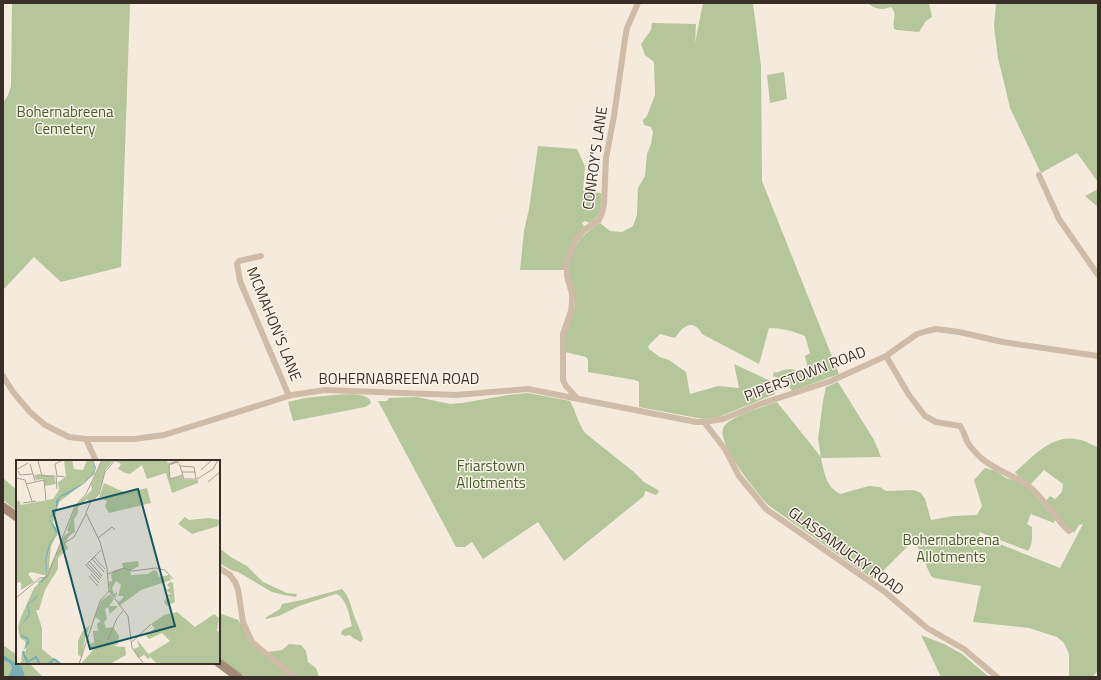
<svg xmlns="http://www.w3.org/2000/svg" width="1101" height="680" viewBox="0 0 1101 680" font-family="'Titillium Web',sans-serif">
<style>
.green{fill:#b4c69a}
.water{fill:#78aeb6}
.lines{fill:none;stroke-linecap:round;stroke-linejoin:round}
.street{stroke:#cfbca7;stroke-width:6}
.secondary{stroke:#a38b78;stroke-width:9}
.labels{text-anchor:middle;stroke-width:3;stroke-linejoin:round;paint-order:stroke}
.park-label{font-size:15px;fill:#455c29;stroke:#fcf5ea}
.street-label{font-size:15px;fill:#3a2f28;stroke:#fcf5ea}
.inset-river{fill:none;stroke:#78aeb6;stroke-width:2}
.inset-road{fill:none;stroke:#aaa095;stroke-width:1}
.view{fill:#185761;fill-opacity:0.15;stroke:#185761;stroke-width:2}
.inset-edge{fill:none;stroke:#3a2f28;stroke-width:2}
</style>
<rect width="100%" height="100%" fill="#f5ebdd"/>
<path class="green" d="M 12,3 L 130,3 L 121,267 L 61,282 L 34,257 L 3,290 L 3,103 L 8,95 L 11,86 Z
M 703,3 L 753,3 L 761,66 L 762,181 L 839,374 L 792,391 C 787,383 783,379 773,376 L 774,372 C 779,373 779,371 784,370 C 789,368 799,370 803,373 L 808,369 L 805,356 L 810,353 L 805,336 C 793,331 782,328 769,328 L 759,364 L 702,334 C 693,318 683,326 675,338 L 660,334 L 648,346 L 649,349 L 660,357 L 669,360 L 686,372 L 690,394 L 718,386 L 739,388 L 734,364 L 768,380 C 773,384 776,387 775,394 L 716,418 L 703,419 L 639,407 L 639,382 L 635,380 L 588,372 L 588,360 L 586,357 L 565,352 C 565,345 565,337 566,330 C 568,321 574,313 575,304 C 575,294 572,286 570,276 C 566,253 581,234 600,223 L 610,231 L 622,232 L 633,226 L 637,215 L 638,188 L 645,176 L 647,154 L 651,144 L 653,132 L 651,127 L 644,125 L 643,120 L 647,116 L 655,95 L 654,62 L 645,55 L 641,44 L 651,30 L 652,23 L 696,24 L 695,43 Z
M 868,3 L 929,3 L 932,17 L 926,21 L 919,32 L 897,30 L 894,29 C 892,21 898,14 891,7 C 883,10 875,10 868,3 Z
M 996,3 L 1098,3 L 1098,182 L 1077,153 L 1041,173 L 1010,108 L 1006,91 L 998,58 L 994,26 Z
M 784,72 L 787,99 L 770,103 L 767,75 Z
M 538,146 L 577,149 L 585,166 L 583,191 L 601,193 C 601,206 602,217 589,223 L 585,221 L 582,223 L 584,226 L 564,270 L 520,270 L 524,231 L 529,209 Z
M 1098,189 L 1098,207 L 1085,196 Z
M 838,382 L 874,440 L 881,457 L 821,458 C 824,472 826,487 840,494 L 869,486 L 880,487 L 886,491 L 914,490 L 921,493 L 925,499 L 931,520 L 953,516 L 977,515 L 982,506 L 974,480 L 985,468 L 996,471 L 1006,478 L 1014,480 L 1029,489 L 1055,519 L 1054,523 L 1031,514 L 1027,524 L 1032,527 C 1032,535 1033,545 1028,551 L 979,532 L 980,536 L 1060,568 L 1083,524 L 1079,525 L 1074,533 L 1064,524 L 1045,502 L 1050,496 L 1055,499 L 1062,492 L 1063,484 L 1044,470 L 1031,484 L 1018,476 L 1015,472 C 1034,456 1053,432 1081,440 C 1086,441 1092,445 1098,447 L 1098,671 L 1092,677 L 1069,677 L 1069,654 L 1064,643 L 1057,637 L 1029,628 L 973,622 L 981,586 L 934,578 L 931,576 L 915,541 L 909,545 L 874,580 L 768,505 C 757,493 718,445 723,429 C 726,417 766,406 777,402 L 821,457 L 818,439 L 823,401 L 826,387 Z
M 528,393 L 570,401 C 576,412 578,423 585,433 L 634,472 L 644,482 L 658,490 L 659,492 L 656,495 L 645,491 L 644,496 L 564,561 L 538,522 L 483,559 L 472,542 L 465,547 L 456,547 L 378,401 L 387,401 L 389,398 L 417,397 L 450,404 L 462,403 L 508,395 Z
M 334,395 C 345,395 366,391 371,402 L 370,404 L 365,407 L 293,421 L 288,402 L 305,398 Z
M 3,478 L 17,490 L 17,511 L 3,500 Z
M 219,548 L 231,557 L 247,566 L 263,582 L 287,593 L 297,594 L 296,597 L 284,595 L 272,592 L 238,572 L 231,570 L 219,563 Z
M 342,589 C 350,597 351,608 355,618 C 358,625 361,632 363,639 L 361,642 L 353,638 L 350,635 L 345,636 L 341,634 L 342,630 L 352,626 C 350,617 346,597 336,594 L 299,606 L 279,616 L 266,619 L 265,618 L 280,609 L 282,604 L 302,600 Z
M 219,613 L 238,620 L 261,653 L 282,650 L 289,644 L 301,645 L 306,651 L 308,662 L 316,668 L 319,677 L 244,677 L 219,658 Z
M 921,635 L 944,644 L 962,654 L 989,677 L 941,677 Z
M 3,645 L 17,655 L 17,663 L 29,663 L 43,677 L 3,677 Z"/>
<path class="water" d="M 3,655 L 22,667 L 25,677 L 8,677 C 13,668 15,664 3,660 Z"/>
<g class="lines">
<path class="street" d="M 1039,175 L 1059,219 L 1098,275
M 261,256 L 239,261 L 237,264 L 240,281 L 289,396
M 886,356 L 909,395 L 925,416 L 936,422 L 960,426 C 964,431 965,438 968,443 C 971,448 976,453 980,457 C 995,471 1015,475 1030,487 C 1044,499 1055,518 1069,531
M 3,376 L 13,392 L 30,412 L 45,425 L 69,437 L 86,439 L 134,439 L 164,435 L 292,395 L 325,390 L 456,395 L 528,389 L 696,422 L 704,422 L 723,419 L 760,404 L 831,381 L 886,356 L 917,334 L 927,331 L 936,329 L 959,332 L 1003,342 L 1098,356
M 576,397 L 566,386 L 563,380 L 563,334 L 571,311 L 572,302 L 572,294 L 567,276 L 567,261 L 575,241 L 584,230 L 599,220 L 602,213 L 604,204 L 606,158 L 614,116 L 625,39 L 627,28 L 638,3
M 704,422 L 725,449 L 739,476 L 766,509 L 885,592 L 927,628 L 964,649 L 997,677
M 86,439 L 96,461
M 219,568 L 230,575 L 235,582 L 238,589 L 243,622 L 252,642 L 294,677"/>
<path class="secondary" d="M 3,507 L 17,517
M 219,663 L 238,677"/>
</g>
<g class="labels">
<g class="park-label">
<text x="65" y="117">Bohernabreena<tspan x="65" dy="17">Cemetery</tspan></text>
<text x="491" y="471">Friarstown<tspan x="491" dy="17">Allotments</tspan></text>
<text x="951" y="545">Bohernabreena<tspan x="951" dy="17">Allotments</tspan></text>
</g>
<g class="street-label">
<text transform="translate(595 158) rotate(-82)" y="5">CONROY'S LANE</text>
<text transform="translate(274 324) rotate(68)" y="5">MCMAHON'S LANE</text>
<text transform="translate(805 374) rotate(-21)" y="5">PIPERSTOWN ROAD</text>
<text x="399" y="384">BOHERNABREENA ROAD</text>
<text transform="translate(846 551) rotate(36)" y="5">GLASSAMUCKY ROAD</text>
</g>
</g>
<g transform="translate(16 460)">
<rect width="204" height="204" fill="#f5ebdd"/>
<path d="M 48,0 L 56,0 L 58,9 L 67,10 L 71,0 L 78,0 L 79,14 L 43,42 L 37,62 L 42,73 L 35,86 L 32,116 L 15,112 L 12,114 L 18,122 L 5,130 L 5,122 L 0,123 L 0,42 L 3,40 L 5,45 L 37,39 L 43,30 L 42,22 L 50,17 ZM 86,0 L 98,0 L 90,9 L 82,35 L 73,43 L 71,39 L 62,47 L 62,53 L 58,59 L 59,72 L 53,76 L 49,83 L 52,88 L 42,98 L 42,109 L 29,130 L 23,150 L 20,150 L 26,168 L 26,189 L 44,204 L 5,204 L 6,191 L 10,191 L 10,187 L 9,181 L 4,178 L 2,167 L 5,157 L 18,128 L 23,123 L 21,122 L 29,117 L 48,76 L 53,72 L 51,70 L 60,45 L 76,30 L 75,25 ZM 150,0 L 152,3 L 162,0 L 166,4 L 163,2 L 153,5 L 154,19 L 166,16 L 168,20 L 182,20 L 182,23 L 156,33 L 150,13 L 131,19 L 126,5 L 114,14 L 109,13 L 102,9 L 105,4 L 99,1 ZM 24,14 L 38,16 L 40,24 L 29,26 L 27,19 L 20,20 L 18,15 ZM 88,23 L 110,33 L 131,28 L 135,43 L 93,53 L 89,46 L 91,41 L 83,37 ZM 169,57 L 173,60 L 193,58 L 204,60 L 202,66 L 176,74 L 162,64 ZM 122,101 L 123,106 L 114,111 L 115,115 L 132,114 L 138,110 L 141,111 L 143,117 L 153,115 L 155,120 L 125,130 L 103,146 L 101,138 L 103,142 L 107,138 L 107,136 L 102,136 L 105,125 L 100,121 L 96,128 L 98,134 L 101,132 L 100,138 L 94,132 L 93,122 L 96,121 L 95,115 L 97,111 L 107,108 L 106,103 ZM 154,122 L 157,123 L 159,142 L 151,146 L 148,142 L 151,137 L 157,140 L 150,135 L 155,134 L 150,130 L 154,128 L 151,125 ZM 94,134 L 98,139 L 93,146 L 102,146 L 94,154 L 92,147 L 89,149 L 91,159 L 88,162 L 90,168 L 97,167 L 103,176 L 102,184 L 97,186 L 109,187 L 110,195 L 94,204 L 65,204 L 77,190 L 71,186 L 78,182 L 77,171 L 82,171 L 81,164 L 85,161 L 79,157 L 85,141 ZM 161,152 L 179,167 L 198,154 L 203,158 L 201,171 L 204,172 L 204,204 L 142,204 L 136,199 L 133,194 L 154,181 L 146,173 L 133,179 L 130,176 L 139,168 L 135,164 L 148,155 ZM 74,165 L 69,179 L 66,197 L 62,195 L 62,181 L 66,172 ZM 121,180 L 135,197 L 132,199 L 128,195 L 122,198 L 117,189 L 123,187 Z" fill="#b4c69a"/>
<path d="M 77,0 L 80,8 L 79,11 L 69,23 L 52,34 L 44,37 L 39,54 L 34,57 L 35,62 L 40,68 L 41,72 L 34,84 L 32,93 L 30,100 L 31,109 L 31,116 L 24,124 L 21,137 L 12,145 L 14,153 L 13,156 L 3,168 L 4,174 L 12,178 L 13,180 L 13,183 L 7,191 L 12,200 L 11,204 L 6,193 L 12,180 L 5,176 L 3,172 L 3,168 L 13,154 L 11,145 L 21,136 L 25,121 L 31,115 L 29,100 L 33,84 L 40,73 L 34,61 L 34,56 L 40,52 L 40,41 L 44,36 L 68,23 L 79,10 Z" fill="#78aeb6"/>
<path class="inset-river" d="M 12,202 L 20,197 L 24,204M 32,204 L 38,199 L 45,204"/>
<path class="inset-road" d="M 47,0 L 39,4 L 41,16 L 49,17M 99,0 L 89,12 L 83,34 L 74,43 L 70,53 L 84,82 L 91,108 L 93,131 L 112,156 L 116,188 L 128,204M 22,1 L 26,16 L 39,16M 14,4 L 19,21M 164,6 L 168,19 L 181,19 L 197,9 L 202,0M 164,6 L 161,2 L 153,5 L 154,19 L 167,15M 164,6 L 178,7 L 180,19M 0,10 L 12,3M 185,10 L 196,0M 2,11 L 4,15 L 17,14M 166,12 L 180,12M 40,16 L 41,29M 0,18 L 9,20 L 16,41M 192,22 L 204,12M 10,24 L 28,20 L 30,40M 7,43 L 20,41M 82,78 L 96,67 L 99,70M 41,95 L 50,82 L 58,77 L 70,54M 78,97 L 89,109M 76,99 L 88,112M 73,101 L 86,116M 71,103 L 85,118M 75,114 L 83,123M 92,114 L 108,108 L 116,111 L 140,108 L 149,110 L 157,119M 73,116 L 82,126M 84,120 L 70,105 L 85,90M 0,138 L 24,118 L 31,117 L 59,46 L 70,34 L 86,0M 92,180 L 101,158 L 107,151M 115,183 L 135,164M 63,204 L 84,141 L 93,131"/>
<path class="view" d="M 122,29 L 159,166 L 74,189 L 37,51 Z"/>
<rect width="204" height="204" class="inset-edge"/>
</g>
<rect width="1101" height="680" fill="none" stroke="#3a2f28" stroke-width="8"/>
</svg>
